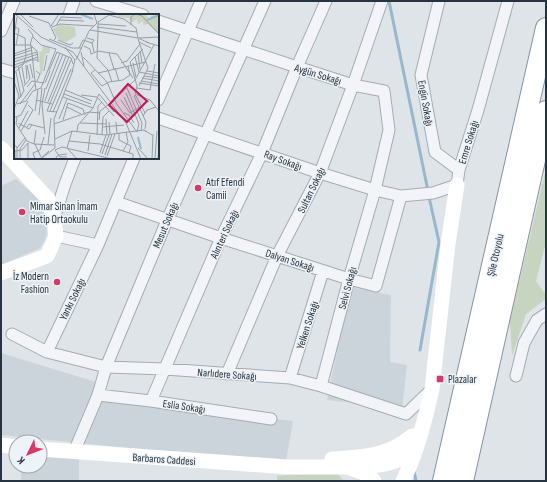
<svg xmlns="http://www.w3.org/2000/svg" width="547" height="482" viewBox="0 0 547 482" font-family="'Sofia Sans Condensed',sans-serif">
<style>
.built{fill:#ccd4db}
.green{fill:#c7d4bf}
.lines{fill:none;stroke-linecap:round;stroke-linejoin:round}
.stream{stroke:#97b8cc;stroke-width:3}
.street-casing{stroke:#a4acb3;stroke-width:13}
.highway-casing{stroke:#8594a1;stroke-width:22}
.street{stroke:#f2f4f7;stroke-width:11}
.secondary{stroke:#fff;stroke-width:15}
.highway{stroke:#fff;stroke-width:20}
.poi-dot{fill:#d73a67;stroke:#eef3f7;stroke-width:1.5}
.labels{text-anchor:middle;stroke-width:3;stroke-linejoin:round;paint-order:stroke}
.street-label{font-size:11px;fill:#263441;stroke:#eef3f7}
.poi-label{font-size:11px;fill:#263441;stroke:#eef3f7;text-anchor:start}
.inset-river{fill:none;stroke:#97b8cc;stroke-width:2}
.inset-road{fill:none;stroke:#959ea6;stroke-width:1}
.view{fill:#c2185b;fill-opacity:0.15;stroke:#c2185b;stroke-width:2}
.inset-edge{fill:none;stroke:#263441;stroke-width:2}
</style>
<rect width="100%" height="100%" fill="#dfe4e9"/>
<path class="built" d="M 16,179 L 40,200 L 47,225 L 46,238 L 40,248 L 1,265 L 1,186 Z
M 350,287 L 391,295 L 390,362 L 407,365 L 402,411 L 364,404 L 327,400 Z
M 1,353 L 96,382 L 103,399 L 293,421 L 286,462 L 157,451 L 1,435 Z
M 40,457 L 79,457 L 79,481 L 21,481 L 21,466 L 40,466 Z"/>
<path class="green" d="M 546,169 L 546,242 L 536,281 L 546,295 L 546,299 L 526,314 L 512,356 L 510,321 Z
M 329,470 L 337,473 L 344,481 L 277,481 L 277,476 Z"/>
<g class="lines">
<path class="stream" d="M 389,1 L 428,191
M 420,350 L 439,242 L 429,197
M 414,471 L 416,481"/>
<g class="street-casing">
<path id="street" d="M 96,1 L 143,15
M 439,1 L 421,75 L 435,152 L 459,170
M 69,15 L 74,1
M 158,21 L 297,67 L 353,85 L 384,91 L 389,130 L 375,190 L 349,279 L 321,386
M 1,31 L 14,1
M 1,69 L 15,73
M 158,100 L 201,1
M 158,118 L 320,173 L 375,190 L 401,196 L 433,193 L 457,185 L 459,170 L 478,110 L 508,1
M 116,202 L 221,238 L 349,279 L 376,286 L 401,196
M 54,219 L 65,184 L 75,158
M 56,236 L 98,245 L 134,158
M 12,334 L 47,352 L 106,367 L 165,369 L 290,378 L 321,386 L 406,414 L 432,389
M 47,352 L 98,245
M 227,374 L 277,256 L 320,173 L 353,85 L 382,1
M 516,376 L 524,343 L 537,320 L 546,314
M 290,378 L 323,271
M 98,395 L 151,401 L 271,419
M 151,401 L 221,238 L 262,153 L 297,67 L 326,1
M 74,452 L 98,395 L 106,367 L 168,218 L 265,1"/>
</g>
<g class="highway-casing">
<path id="highway" d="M 443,481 L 546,28
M 463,481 L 546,111"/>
</g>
<use href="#street" class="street"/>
<path class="secondary" d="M 1,148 L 48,199 L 54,219 L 56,236 L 47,256 L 1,273
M 1,445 L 16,447
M 40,449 L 287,467 L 347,467 L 367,474 L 374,481
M 332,459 C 364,457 386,457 412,436
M 353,467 C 381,465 391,466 415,451
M 403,481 C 417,452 425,420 432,389 L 448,244 L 457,185"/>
<use href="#highway" class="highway"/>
</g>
<g class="poi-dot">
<circle cx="198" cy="188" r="4"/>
<circle cx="22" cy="212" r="4"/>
<circle cx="57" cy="282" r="4"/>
<rect x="436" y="375" width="8" height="8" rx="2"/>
</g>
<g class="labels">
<g class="street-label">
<text transform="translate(318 74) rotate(17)" y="4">Aygün Sokağı</text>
<text transform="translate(426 103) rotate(80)" y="4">Engin Sokağı</text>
<text transform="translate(468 142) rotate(-73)" y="4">Emre Sokağı</text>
<text transform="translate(283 160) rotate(20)" y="4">Ray Sokağı</text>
<text transform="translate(311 190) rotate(-64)" y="4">Sultan Sokağı</text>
<text transform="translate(165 225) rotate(-67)" y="4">Mesut Sokağı</text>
<text transform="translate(224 234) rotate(-65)" y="4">Alınteri Sokağı</text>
<text transform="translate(495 255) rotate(-77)" y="4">Şile Otoyolu</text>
<text transform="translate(290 260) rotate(18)" y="4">Dalyan Sokağı</text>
<text transform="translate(347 288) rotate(-75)" y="4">Selvi Sokağı</text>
<text transform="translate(72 299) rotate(-64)" y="4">Yankı Sokağı</text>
<text transform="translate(307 325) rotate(-72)" y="4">Yelken Sokağı</text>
<text transform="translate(227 374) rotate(4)" y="4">Narlıdere Sokağı</text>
<text transform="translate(184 406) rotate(8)" y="4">Eslia Sokağı</text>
<text transform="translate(164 459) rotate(4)" y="4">Barbaros Caddesi</text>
</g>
<g class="poi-label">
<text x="206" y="186">Atıf Efendi<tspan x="206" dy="13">Camii</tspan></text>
<text x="30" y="210">Mimar Sinan İmam<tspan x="30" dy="13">Hatip Ortaokulu</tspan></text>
<text x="49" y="280" text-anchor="end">İz Modern<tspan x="49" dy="13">Fashion</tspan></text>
<text x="448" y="383">Plazalar</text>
</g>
</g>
<g transform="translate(14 14)">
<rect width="145" height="145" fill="#dfe4e9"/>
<path d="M 105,0 L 132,0 L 135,5 L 137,2 L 145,0 L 145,20 L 134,10 L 129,11 L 129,7 L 124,10 L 123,5 L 118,8 L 115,4 L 104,3 ZM 46,11 L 61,13 L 62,22 L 52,28 L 45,26 L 39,15 ZM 29,32 L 36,33 L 36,39 L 31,40 L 28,61 L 26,60 L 25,38 L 28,37 Z" fill="#c7d4bf"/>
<path class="inset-river" d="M 66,0 L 79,5M 133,6 L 145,1M 124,123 L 127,135"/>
<path class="inset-road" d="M 1,0 L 27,23 L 59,38 L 112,109 L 127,145M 6,0 L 19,13M 122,0 L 128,2 L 145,20M 15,2 L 35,9 L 42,24 L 40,26M 45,6 L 70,7M 84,10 L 112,12M 61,11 L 80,12M 117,11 L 117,3 L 121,0M 37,12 L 45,0M 42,12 L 47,3 L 68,4M 1,13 L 5,15 L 2,31M 38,13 L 46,10 L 61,11M 83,13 L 123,18M 14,15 L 19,21 L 16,31 L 23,37 L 24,46M 76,16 L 124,24 L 135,29M 84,17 L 84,8 L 95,1 L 110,5 L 122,14 L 124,24M 0,19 L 11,24 L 12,42 L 9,51 L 0,59M 0,22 L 3,3M 73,24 L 80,26 L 78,29 L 80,38M 125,24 L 145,23M 35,25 L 58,34 L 68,34M 124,25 L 134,54 L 125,72M 44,26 L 56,31 L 59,29M 125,28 L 137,34M 132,28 L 145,32M 0,31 L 17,31 L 22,76M 70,32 L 76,35 L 77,40 L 84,37 L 103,40 L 119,64M 51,33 L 61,46 L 58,58M 65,34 L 69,26 L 78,29M 129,35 L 116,48 L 123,72 L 121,80 L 136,86 L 145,97M 126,37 L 128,49M 67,38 L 70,52M 95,39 L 100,55M 0,40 L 19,33M 124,40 L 126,55M 0,42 L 18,36M 69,43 L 93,68 L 102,89 L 123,118M 121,43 L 125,58 L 145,62M 83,44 L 94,56 L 98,68M 83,44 L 84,17M 0,45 L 23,38M 62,46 L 75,17 L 83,9 L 80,0M 0,48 L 24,40M 107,49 L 113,47 L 126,30M 119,49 L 122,63M 16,50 L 19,64M 0,51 L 24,43M 12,51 L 13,65M 4,52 L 10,77 L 5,85M 8,53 L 11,70M 0,54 L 17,46 L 24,46 L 24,48M 101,54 L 105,67M 81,56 L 77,59 L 88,72 L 95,68 L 109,66 L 116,61 L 114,52M 22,57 L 26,60 L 23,67M 30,57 L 33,41M 35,57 L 43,38 L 57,44 L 59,50M 133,57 L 145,59M 2,58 L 7,83M 84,59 L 132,48M 130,62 L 145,64M 128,64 L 145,67M 121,66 L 140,31M 0,67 L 5,82 L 0,95M 127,67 L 145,70M 31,69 L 36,57M 125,69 L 145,72M 10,72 L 16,65 L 13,51M 13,73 L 18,67 L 30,69M 113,74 L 128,109 L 127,117M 123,74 L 136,76 L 141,50M 32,75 L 46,39M 35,75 L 49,40M 39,76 L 52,42M 51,76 L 78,87M 47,79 L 57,55M 112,79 L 125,110 L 123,118M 50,80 L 77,90M 85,80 L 100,98M 67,81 L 83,83 L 100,102M 122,81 L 120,82 L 132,108 L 131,115M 122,82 L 131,99M 49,83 L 79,94M 99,83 L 102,84 L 121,66M 110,83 L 119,102 L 122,101M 22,86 L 38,90M 107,86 L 116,99 L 135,87M 31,87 L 35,75M 34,88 L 39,76M 54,89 L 69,95 L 71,101M 3,90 L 12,87 L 19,77 L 27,74 L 42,35 L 27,31 L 18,22M 6,90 L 21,70M 53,93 L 67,100M 21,97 L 24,76M 36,97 L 57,46M 39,98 L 47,79M 43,98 L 33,97 L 55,43M 110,99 L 115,101 L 120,109M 25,101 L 28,74M 0,102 L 3,104 L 2,110 L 13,127 L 20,130 L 40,131M 129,102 L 133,96 L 142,93M 2,103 L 7,101 L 14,87M 45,105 L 53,85M 92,105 L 93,121M 49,106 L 54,89M 85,106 L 86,97 L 94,91M 95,108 L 96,120M 102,108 L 103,120M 4,109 L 15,115 L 18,111M 66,109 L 92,110M 40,110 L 75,98 L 86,99M 13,113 L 15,110 L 30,114M 89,113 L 110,111M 5,114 L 14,97M 7,117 L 19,96 L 14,91M 63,117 L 64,111 L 79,94 L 85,80M 132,118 L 130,116 L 138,121M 105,119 L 105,126 L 117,132 L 115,139M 31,120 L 28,90 L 31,74M 83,121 L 84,92 L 88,88M 88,121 L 89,103 L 95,97M 41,125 L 58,117 L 91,121 L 130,116M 55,127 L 86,130 L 119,140 L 119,145M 14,129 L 14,145M 20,130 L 22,116M 21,130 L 27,143M 34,130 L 37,104M 0,131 L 3,133 L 3,145M 3,134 L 11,124M 53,134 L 58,117M 124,134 L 134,145M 54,135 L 63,145M 26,136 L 30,123M 41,136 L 46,143 L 53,143M 41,136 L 48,133 L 98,145M 74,137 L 76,121M 109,137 L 114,128 L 112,118M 86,139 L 92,121M 88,140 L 95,121M 91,141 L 98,120M 93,142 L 101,120M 28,144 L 41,134 L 40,105 L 59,56M 1,145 L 1,137 L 8,136 L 14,129M 6,145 L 6,135 L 12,126M 21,145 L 19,139 L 26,136M 26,145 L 35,137M 43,145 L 42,143 L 45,141 L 53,140M 138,145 L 139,120M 141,145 L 143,117M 144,145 L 145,132"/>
<path class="view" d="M 114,70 L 133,87 L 113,108 L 95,91 Z"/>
<rect width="145" height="145" class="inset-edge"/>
</g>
<rect width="547" height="482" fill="none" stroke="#263441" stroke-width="4"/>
<g transform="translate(28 454) rotate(227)"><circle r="19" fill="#eef3f7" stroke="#9ea7ae"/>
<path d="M0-3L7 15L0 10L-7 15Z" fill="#d73a67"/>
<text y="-6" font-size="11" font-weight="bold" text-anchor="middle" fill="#263441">K</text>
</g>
</svg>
